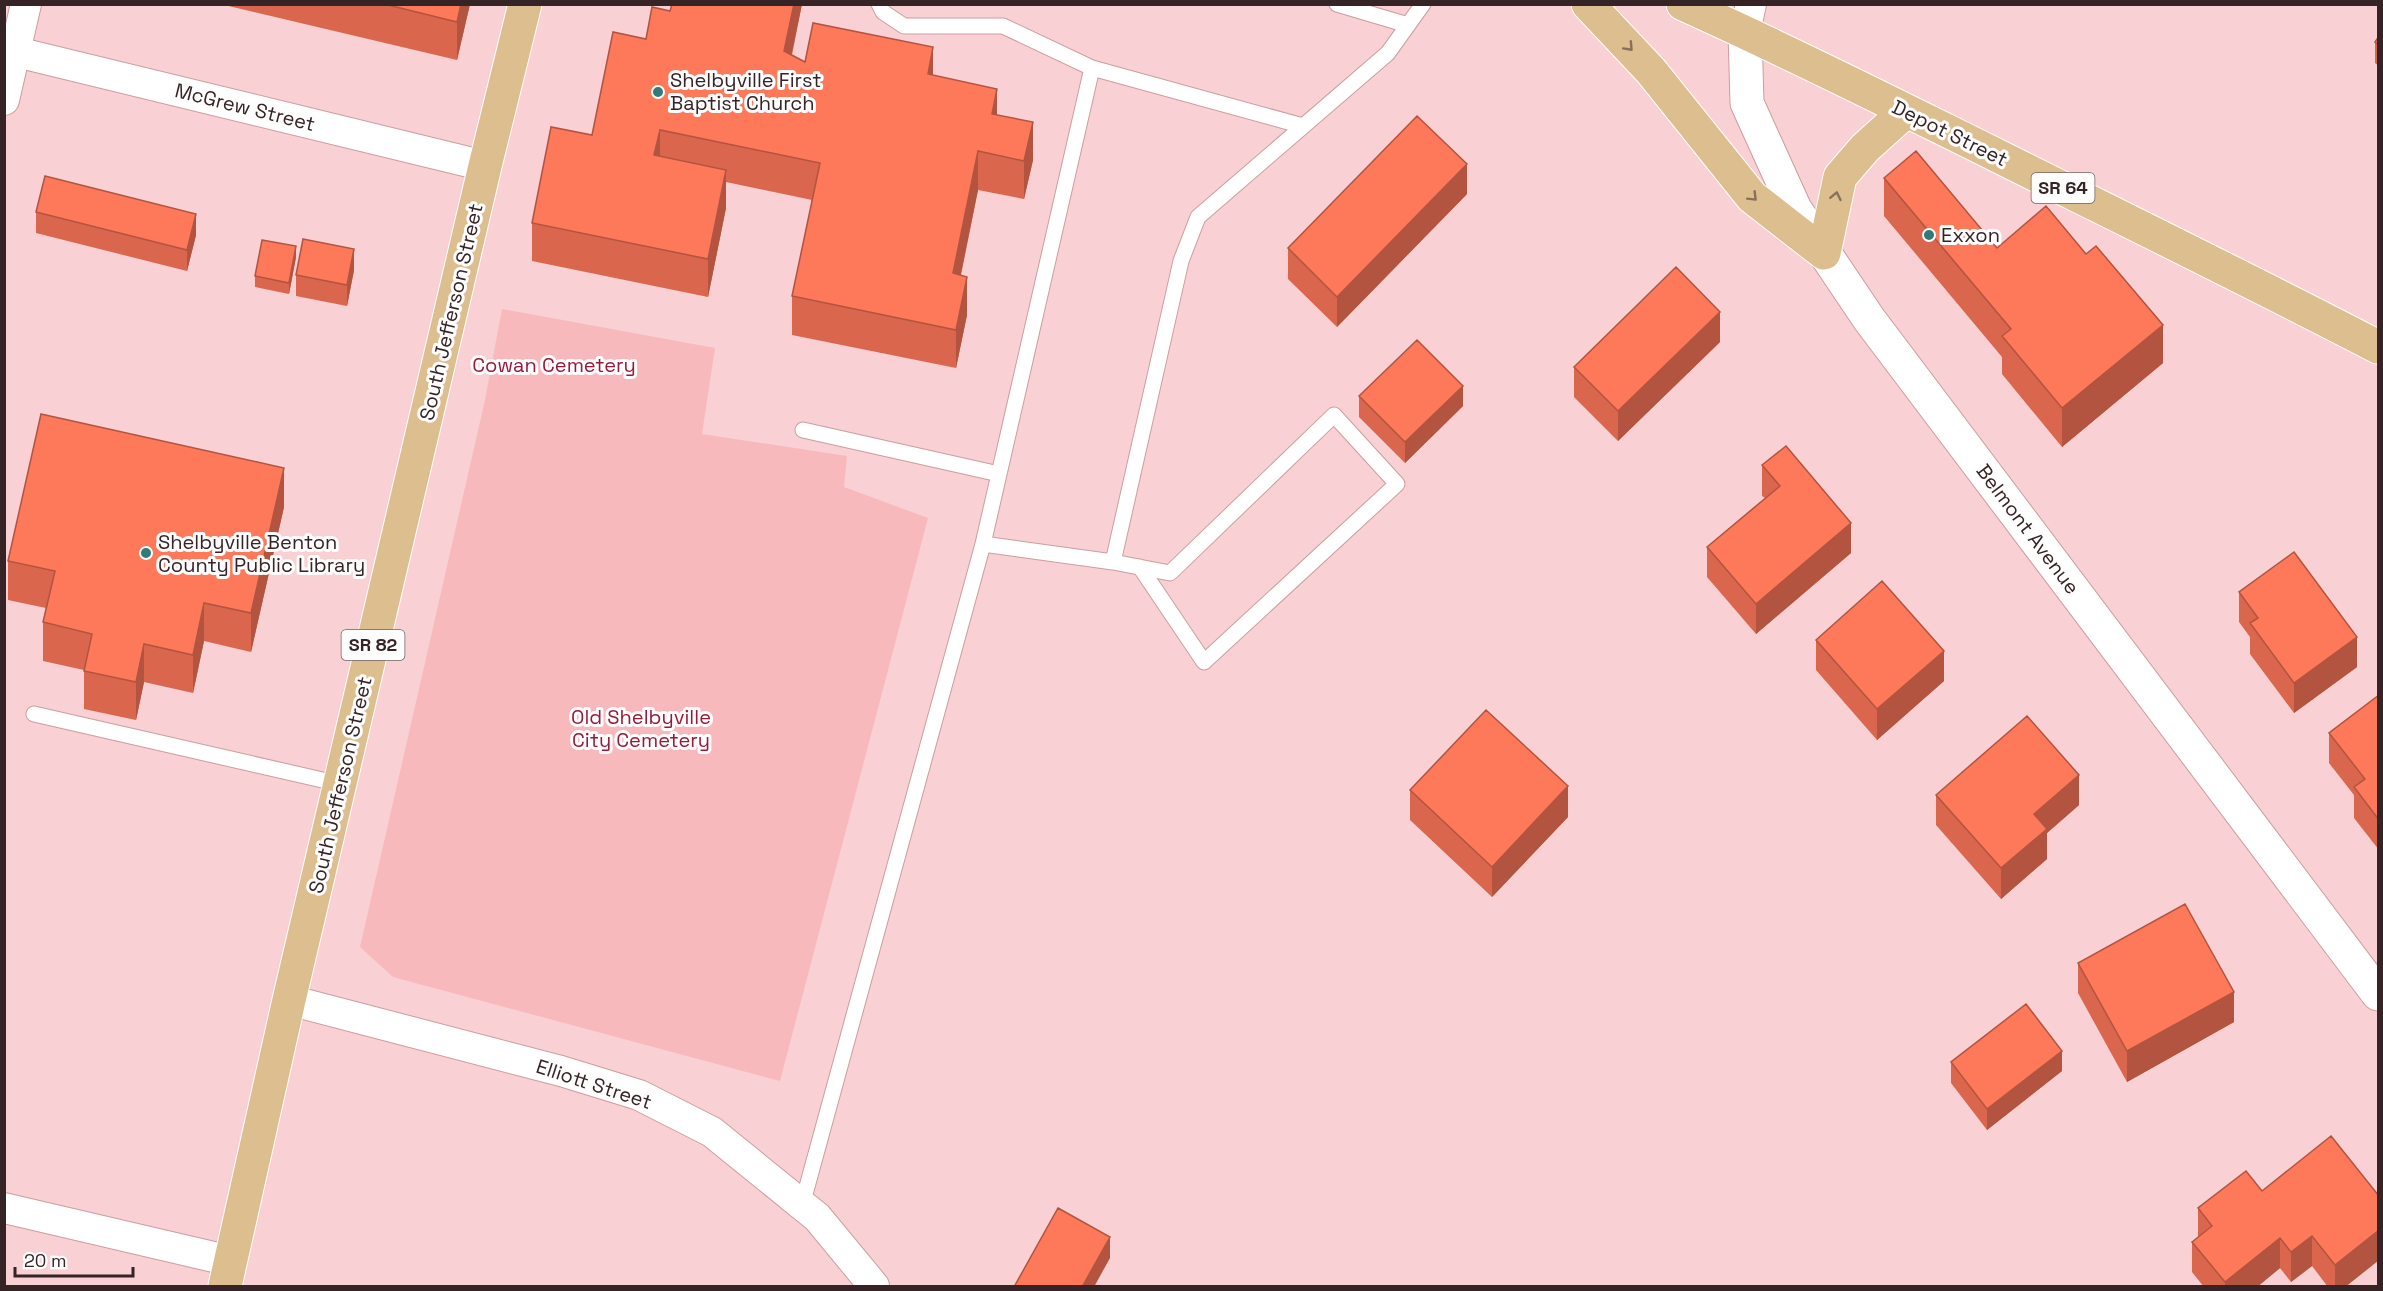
<svg xmlns="http://www.w3.org/2000/svg" width="2383" height="1291" viewBox="0 0 2383 1291" font-family="'Space Grotesk',sans-serif">
<style>
.green{fill:#f8b9bd}
.lines{fill:none;stroke-linecap:round;stroke-linejoin:round}
.service-casing{stroke:#cd9da0;stroke-width:17}
.minor-casing{stroke:#cd9da0;stroke-width:32}
.secondary-casing{stroke:#cd9da0;stroke-width:35}
.primary-casing{stroke:#fff;stroke-width:35}
.service{stroke:#fff;stroke-width:15}
.minor{stroke:#fff;stroke-width:30}
.secondary{stroke:#fff;stroke-width:33}
.primary{stroke:#ddbe8f;stroke-width:33}
.wall{fill:#da674d}
.shaded-wall{fill:#b2543f}
.building{fill:#fe785a;stroke:#b2543f;stroke-width:1.5}
.oneway{stroke:#8a705a}
.poi-dot{fill:#317a79;stroke:#fdfdfd;stroke-width:2}
.labels{text-anchor:middle;stroke-width:6;stroke-linejoin:round;paint-order:stroke}
.shield{fill:#fdfdfd;stroke:#726466;stroke-width:1.5}
.shield-label{font-size:18px;font-weight:bold;fill:#362325}
.poi-label{font-size:20px;fill:#362325;stroke:#fdfdfd;text-anchor:start}
.street-label{font-size:20px;fill:#362325;stroke:#fdfdfd}
.park-label{font-size:20px;fill:#981a38;stroke:#fdfdfd}
</style>
<rect width="100%" height="100%" fill="#f9d0d3"/>
<path class="green" d="M 502,309 L 715,348 L 702,434 L 847,456 L 844,487 L 928,518 L 780,1081 L 393,977 L 360,947 L 485,400 Z"/>
<g class="lines">
<g class="service-casing">
<path id="service" d="M 879,4 L 883,12 L 904,26 L 1003,26 L 1092,68 L 983,544 L 1113,562 L 1181,261 L 1198,217 L 1388,53 L 1423,4
M 1337,4 L 1408,25
M 1092,68 L 1303,126
M 803,430 L 999,474
M 1113,562 L 1170,573 L 1334,415 L 1397,484 L 1204,662 L 1140,567
M 34,714 L 340,784
M 802,1205 L 983,544"/>
</g>
<g class="minor-casing">
<path id="minor" d="M 1745,32 L 1751,4
M 4,49 L 485,166
M 4,100 L 26,4
M 289,1000 L 561,1071 L 639,1095 L 712,1132 L 802,1205 L 817,1217 L 874,1286
M 4,1208 L 231,1261"/>
</g>
<g class="secondary-casing">
<path id="secondary" d="M 1745,32 L 1747,103 L 1795,209 L 1869,319 L 2378,994"/>
</g>
<g class="primary-casing">
<path id="primary" d="M 1588,4 L 1651,71 L 1752,197 L 1824,253 L 1840,177 L 1865,148 L 1906,111
M 1683,4 C 1788,51 1891,103 1994,154 C 2122,218 2251,281 2378,347
M 225,1286 L 289,1000 L 485,166 L 525,4"/>
</g>
<use href="#service" class="service"/>
<use href="#minor" class="minor"/>
<use href="#secondary" class="secondary"/>
<use href="#primary" class="primary"/>
</g>
<path class="wall" d="M 220,4 L 470,4 L 457,60 Z
M 802,4 L 792,55 L 805,62 L 933,76 L 997,115 L 1033,160 L 1024,199 L 978,190 L 961,275 L 967,315 L 956,368 L 792,335 L 792,296 L 812,200 L 726,182 L 726,208 L 708,297 L 532,261 L 532,223 L 592,135 L 646,39 L 670,11 Z
M 2379,36 L 2379,66 L 2375,63 L 2375,42 Z
M 1884,178 L 1997,248 L 2163,363 L 2062,447 L 2002,374 L 2002,357 L 1884,216 Z
M 1467,194 L 1337,327 L 1288,279 L 1288,248 Z
M 36,212 L 196,235 L 187,271 L 36,233 Z
M 296,257 L 289,294 L 255,287 L 255,276 Z
M 354,270 L 347,306 L 296,296 L 296,275 Z
M 1720,342 L 1618,441 L 1574,397 L 1574,367 Z
M 1359,396 L 1463,406 L 1405,463 L 1359,417 Z
M 1762,465 L 1851,553 L 1756,634 L 1707,577 L 1707,547 L 1765,498 L 1762,496 Z
M 284,507 L 251,652 L 204,641 L 193,693 L 144,682 L 136,720 L 84,709 L 84,670 L 43,661 L 43,622 L 46,608 L 8,600 L 8,561 Z
M 2239,592 L 2357,667 L 2294,713 L 2250,654 L 2250,637 L 2239,622 Z
M 1816,640 L 1944,681 L 1877,740 L 1816,670 Z
M 2379,695 L 2379,850 L 2354,818 L 2354,795 L 2329,763 L 2329,733 Z
M 1410,790 L 1568,817 L 1492,897 L 1410,820 Z
M 1936,795 L 2079,805 L 2047,833 L 2047,859 L 2001,899 L 1936,825 Z
M 2078,963 L 2234,1022 L 2127,1082 L 2078,993 Z
M 1951,1062 L 2062,1071 L 1987,1130 L 1951,1083 Z
M 2262,1191 L 2379,1260 L 2345,1287 L 2328,1287 L 2312,1266 L 2291,1282 L 2280,1268 L 2257,1287 L 2204,1287 L 2192,1272 L 2192,1242 L 2198,1237 L 2198,1208 Z"/>
<path class="shaded-wall" d="M 461,4 L 470,4 L 457,60 L 457,22 Z
M 794,4 L 802,4 L 784,90 L 784,51 Z
M 933,47 L 933,86 L 928,74 Z
M 997,89 L 997,127 L 992,114 Z
M 1033,122 L 1033,160 L 1024,199 L 1024,161 Z
M 660,130 L 660,168 L 654,155 Z
M 978,151 L 978,190 L 953,312 L 953,273 Z
M 1467,164 L 1467,194 L 1337,327 L 1337,297 Z
M 726,170 L 726,208 L 708,297 L 708,259 Z
M 196,214 L 196,235 L 187,271 L 187,250 Z
M 296,246 L 296,257 L 289,294 L 289,283 Z
M 354,249 L 354,270 L 347,306 L 347,285 Z
M 967,277 L 967,315 L 956,368 L 956,330 Z
M 1720,312 L 1720,342 L 1618,441 L 1618,411 Z
M 2163,325 L 2163,363 L 2062,447 L 2062,408 Z
M 1463,386 L 1463,406 L 1405,463 L 1405,442 Z
M 284,468 L 284,507 L 251,652 L 251,613 Z
M 1851,523 L 1851,553 L 1756,634 L 1756,604 Z
M 204,603 L 204,641 L 193,693 L 193,655 Z
M 2357,637 L 2357,667 L 2294,713 L 2294,683 Z
M 144,644 L 144,682 L 136,720 L 136,682 Z
M 1944,651 L 1944,681 L 1877,740 L 1877,709 Z
M 2079,775 L 2079,805 L 2047,833 L 2047,859 L 2001,899 L 2001,868 L 2034,814 Z
M 1568,786 L 1568,817 L 1492,897 L 1492,867 Z
M 2234,992 L 2234,1022 L 2127,1082 L 2127,1051 Z
M 2062,1051 L 2062,1071 L 1987,1130 L 1987,1109 Z
M 2379,1230 L 2379,1260 L 2345,1287 L 2335,1287 L 2335,1265 Z
M 2312,1236 L 2312,1266 L 2291,1282 L 2291,1252 Z
M 1110,1237 L 1110,1258 L 1094,1287 L 1082,1287 Z
M 2280,1238 L 2280,1268 L 2257,1287 L 2225,1287 L 2225,1282 Z"/>
<path class="building" d="M 384,4 L 461,4 L 457,22 Z
M 672,4 L 794,4 L 784,51 L 805,62 L 813,23 L 933,47 L 928,74 L 997,89 L 992,114 L 1033,122 L 1024,161 L 978,151 L 953,273 L 967,277 L 956,330 L 792,296 L 820,163 L 660,130 L 654,155 L 726,170 L 708,259 L 532,223 L 551,127 L 592,135 L 613,32 L 646,39 L 652,7 L 670,11 Z
M 2379,36 L 2379,45 L 2375,42 Z
M 1417,116 L 1467,164 L 1337,297 L 1288,248 Z
M 1916,151 L 1997,248 L 2046,206 L 2086,254 L 2096,246 L 2163,325 L 2062,408 L 2002,336 L 2011,329 L 1884,178 Z
M 45,176 L 196,214 L 187,250 L 36,212 Z
M 303,239 L 354,249 L 347,285 L 296,275 Z
M 262,240 L 296,246 L 289,283 L 255,276 Z
M 1676,267 L 1720,312 L 1618,411 L 1574,367 Z
M 1417,340 L 1463,386 L 1405,442 L 1359,396 Z
M 41,414 L 284,468 L 251,613 L 204,603 L 193,655 L 144,644 L 136,682 L 84,671 L 92,634 L 43,622 L 55,571 L 8,561 Z
M 1786,446 L 1851,523 L 1756,604 L 1707,547 L 1780,486 L 1762,465 Z
M 2294,552 L 2357,637 L 2294,683 L 2250,623 L 2258,618 L 2239,592 Z
M 1882,581 L 1944,651 L 1877,709 L 1816,640 Z
M 2379,695 L 2379,820 L 2354,787 L 2365,779 L 2329,733 Z
M 1486,710 L 1568,786 L 1492,867 L 1410,790 Z
M 2027,716 L 2079,775 L 2034,814 L 2047,829 L 2001,868 L 1936,795 Z
M 2185,904 L 2234,992 L 2127,1051 L 2078,963 Z
M 2026,1004 L 2062,1051 L 1987,1109 L 1951,1062 Z
M 2331,1136 L 2379,1196 L 2379,1230 L 2335,1265 L 2312,1236 L 2291,1252 L 2280,1238 L 2225,1282 L 2192,1242 L 2212,1226 L 2198,1208 L 2246,1171 L 2262,1191 Z
M 1058,1208 L 1110,1237 L 1082,1287 L 1014,1287 Z"/>
<defs><path id="oneway-chevron" d="M-2-3.5L2.5 0L-2 3.5" fill="none" stroke-width="1.6" stroke-linecap="round" stroke-linejoin="round" transform="scale(1.5)"/></defs>
<g class="oneway">
<use href="#oneway-chevron" transform="translate(1629 47) rotate(47)"/>
<use href="#oneway-chevron" transform="translate(1836 196) rotate(-78)"/>
<use href="#oneway-chevron" transform="translate(1753 197) rotate(45)"/>
</g>
<g class="poi-dot">
<circle cx="658" cy="92" r="6"/>
<circle cx="1929" cy="235" r="6"/>
<circle cx="146" cy="553" r="6"/>
</g>
<g class="labels">
<g class="shield">
<rect x="2031.5" y="173" width="63" height="30" rx="4.5"/>
<rect x="341.5" y="630" width="63" height="30" rx="4.5"/>
</g>
<g class="shield-label">
<text x="2063" y="194">SR 64</text>
<text x="373" y="651">SR 82</text>
</g>
<g class="poi-label">
<text x="670" y="87">Shelbyville First<tspan x="670" dy="23">Baptist Church</tspan></text>
<text x="1941" y="242">Exxon</text>
<text x="158" y="549">Shelbyville Benton<tspan x="158" dy="23">County Public Library</tspan></text>
</g>
<g class="street-label">
<text transform="translate(245 107) rotate(14)" y="7">McGrew Street</text>
<text transform="translate(1950 133) rotate(26)" y="7">Depot Street</text>
<text transform="translate(451 312) rotate(-77)" y="7">South Jefferson Street</text>
<text transform="translate(2028 529) rotate(53)" y="7">Belmont Avenue</text>
<text transform="translate(340 785) rotate(-77)" y="7">South Jefferson Street</text>
<text transform="translate(594 1084) rotate(18)" y="7">Elliott Street</text>
</g>
<g class="park-label">
<text x="554" y="372">Cowan Cemetery</text>
<text x="641" y="724">Old Shelbyville<tspan x="641" dy="23">City Cemetery</tspan></text>
</g>
</g>
<rect width="2383" height="1291" fill="none" stroke="#362325" stroke-width="12"/>
<path d="M15 1267v9h118v-9" fill="none" stroke="#362325" stroke-width="3"/>
<text x="24" y="1267" font-size="18" fill="#362325" stroke="#fdfdfd" stroke-width="4.5" paint-order="stroke">20 m</text>
</svg>
